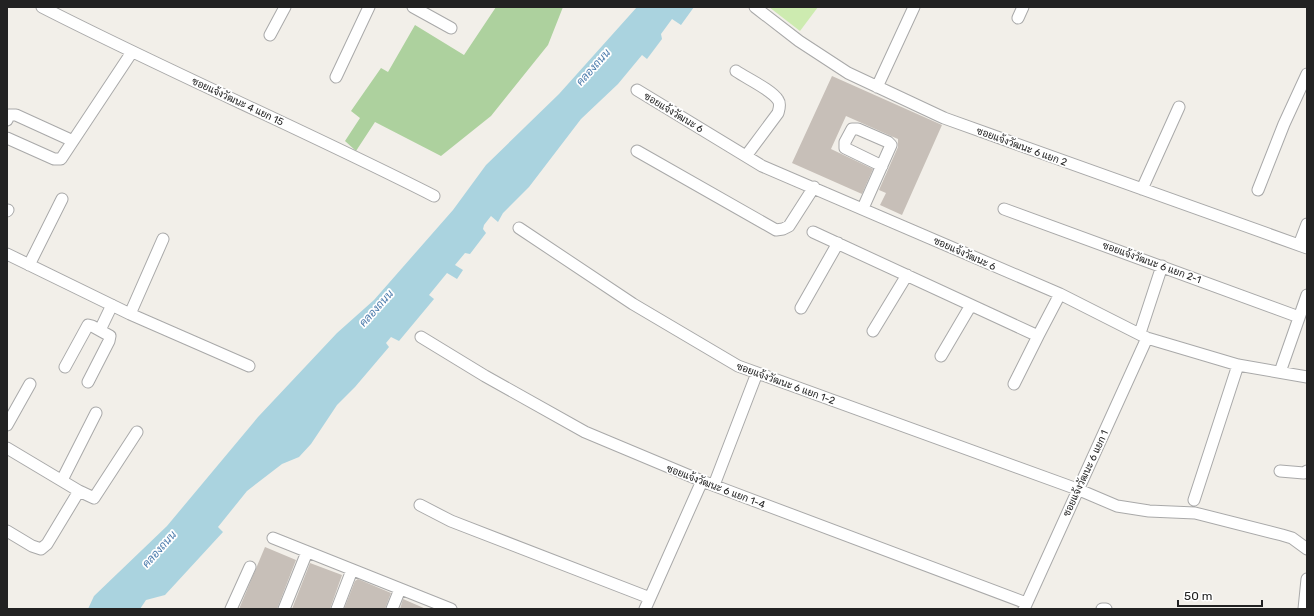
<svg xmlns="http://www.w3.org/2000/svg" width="1314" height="616" viewBox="0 0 1314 616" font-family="Rubik,Sarabun,sans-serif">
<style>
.grass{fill:#cdebb0}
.forest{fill:#add19e}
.water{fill:#aad3df}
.building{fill:#c7bfb8}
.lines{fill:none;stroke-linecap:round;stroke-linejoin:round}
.minor-casing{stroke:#a9a9a9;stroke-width:13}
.minor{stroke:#fff;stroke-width:11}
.labels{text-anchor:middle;stroke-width:3.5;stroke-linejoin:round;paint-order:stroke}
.street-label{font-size:10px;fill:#222;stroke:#fff}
.water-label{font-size:11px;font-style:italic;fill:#4a7aab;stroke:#fff}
</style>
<rect width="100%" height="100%" fill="#f2efe9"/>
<path class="grass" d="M 769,7 L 818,7 L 800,31 Z"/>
<path class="forest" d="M 496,7 L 563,7 L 548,45 L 491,116 L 441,156 L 375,122 L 356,151 L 345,141 L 360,118 L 351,111 L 381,68 L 388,72 L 415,25 L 464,55 Z"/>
<path class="water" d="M 637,7 L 694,7 L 681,25 L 672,19 L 661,34 L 662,39 L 647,59 L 642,55 L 618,84 L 581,119 L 529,187 L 503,213 L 498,222 L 491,216 L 484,225 L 483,229 L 486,233 L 470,254 L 465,253 L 455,265 L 463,270 L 457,279 L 447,273 L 429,295 L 434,299 L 399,341 L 391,337 L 386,343 L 389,347 L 355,387 L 337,405 L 311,444 L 299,457 L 282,464 L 247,491 L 218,527 L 223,532 L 165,595 L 146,600 L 140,609 L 88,609 L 94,596 L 167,526 L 258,417 L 337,333 L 374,300 L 453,210 L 486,165 L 559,94 Z"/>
<path class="building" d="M 832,76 L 942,125 L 902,215 L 880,205 L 886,193 L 879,190 L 898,147 L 898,139 L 891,136 L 846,116 L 831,149 L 873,169 L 862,194 L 792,163 Z
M 265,547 L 296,560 L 277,609 L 239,609 Z
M 310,563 L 342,575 L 330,609 L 292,609 Z
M 358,579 L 391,593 L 385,609 L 344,609 L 355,581 Z
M 403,599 L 426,609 L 400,609 Z"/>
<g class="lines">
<g class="minor-casing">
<path id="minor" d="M 42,7 C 171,73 304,130 434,196
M 413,7 L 451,28
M 755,7 L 799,41 L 848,73 L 944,118 L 1307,248
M 1018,18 L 1023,7
M 270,35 L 285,7
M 736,71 C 746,78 772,90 778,100 C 781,104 779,109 778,113 L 746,156
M 336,77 L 369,7
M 877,87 L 914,7
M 637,90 L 762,166 L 1060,294 L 1147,338 L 1238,365 L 1307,377
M 7,120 L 9,115 L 16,115 L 73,141
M 7,138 L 54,159 L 61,159 L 132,52
M 637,151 L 776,230 L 783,229 L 789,226 L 814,187
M 1142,189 L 1179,107
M 1258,190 L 1284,124 L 1307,74
M 863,208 L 891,145 L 888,142 L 858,129 L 852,129 L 845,142 L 845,148 L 882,166
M 1004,209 L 1299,317
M 7,211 L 8,210
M 519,228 L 633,304 L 738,366 L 1077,489 L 1117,506 L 1149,511 L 1195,513 L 1282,535 L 1292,538 L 1307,549
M 813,232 L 1038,336 L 1060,294
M 1299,245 L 1307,224
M 7,254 L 130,314 L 249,366
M 29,265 L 62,199
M 801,308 L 838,243
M 130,314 L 163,239
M 100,330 L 112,305
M 873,331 L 907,275
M 1140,333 L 1162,266
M 421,337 L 485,376 L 585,432 L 702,481 L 1026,603
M 941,356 L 971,305
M 65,367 L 88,325 L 92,326 L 110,336 L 109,341 L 88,382
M 1280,372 L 1307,295
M 1014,384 L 1038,336
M 7,425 L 30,384
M 7,448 L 79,491 L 94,498 L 137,432
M 1280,471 L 1304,473 L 1307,471
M 62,480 L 96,413
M 714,485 L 757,373
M 1194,500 L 1238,365
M 420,505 L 451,521 L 650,598
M 7,531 L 32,546 L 41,549 L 47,544 L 79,491
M 273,538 L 451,609
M 231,609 L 250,567
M 284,609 L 307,552
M 337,609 L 352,570
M 392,609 L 400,589
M 645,609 L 702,481
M 1024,609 L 1147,338
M 1102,609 L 1106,609
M 1304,609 L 1307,579"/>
</g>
<use href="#minor" class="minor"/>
</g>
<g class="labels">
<g class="street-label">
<text transform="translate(238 101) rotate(25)" y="4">ซอยแจ้งวัฒนะ 4 แยก 15</text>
<text transform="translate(674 112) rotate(31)" y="4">ซอยแจ้งวัฒนะ 6</text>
<text transform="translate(1022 146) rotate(20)" y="4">ซอยแจ้งวัฒนะ 6 แยก 2</text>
<text transform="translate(965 253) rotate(24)" y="4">ซอยแจ้งวัฒนะ 6</text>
<text transform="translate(1152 262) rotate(20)" y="4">ซอยแจ้งวัฒนะ 6 แยก 2-1</text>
<text transform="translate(786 383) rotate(20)" y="4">ซอยแจ้งวัฒนะ 6 แยก 1-2</text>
<text transform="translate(1085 473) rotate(-65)" y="4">ซอยแจ้งวัฒนะ 6 แยก 1</text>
<text transform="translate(716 486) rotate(21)" y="4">ซอยแจ้งวัฒนะ 6 แยก 1-4</text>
</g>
<g class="water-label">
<text transform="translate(593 67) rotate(-48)" y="4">คลองถนน</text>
<text transform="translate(376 308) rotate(-48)" y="4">คลองถนน</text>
<text transform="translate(159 549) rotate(-48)" y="4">คลองถนน</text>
</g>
</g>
<rect width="1314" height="616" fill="none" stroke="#222222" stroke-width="16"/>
<path d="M1178 600v6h84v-6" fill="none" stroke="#222222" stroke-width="2"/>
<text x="1184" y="600" font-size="12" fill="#222222" stroke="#ffffff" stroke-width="3" paint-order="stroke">50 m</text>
</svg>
